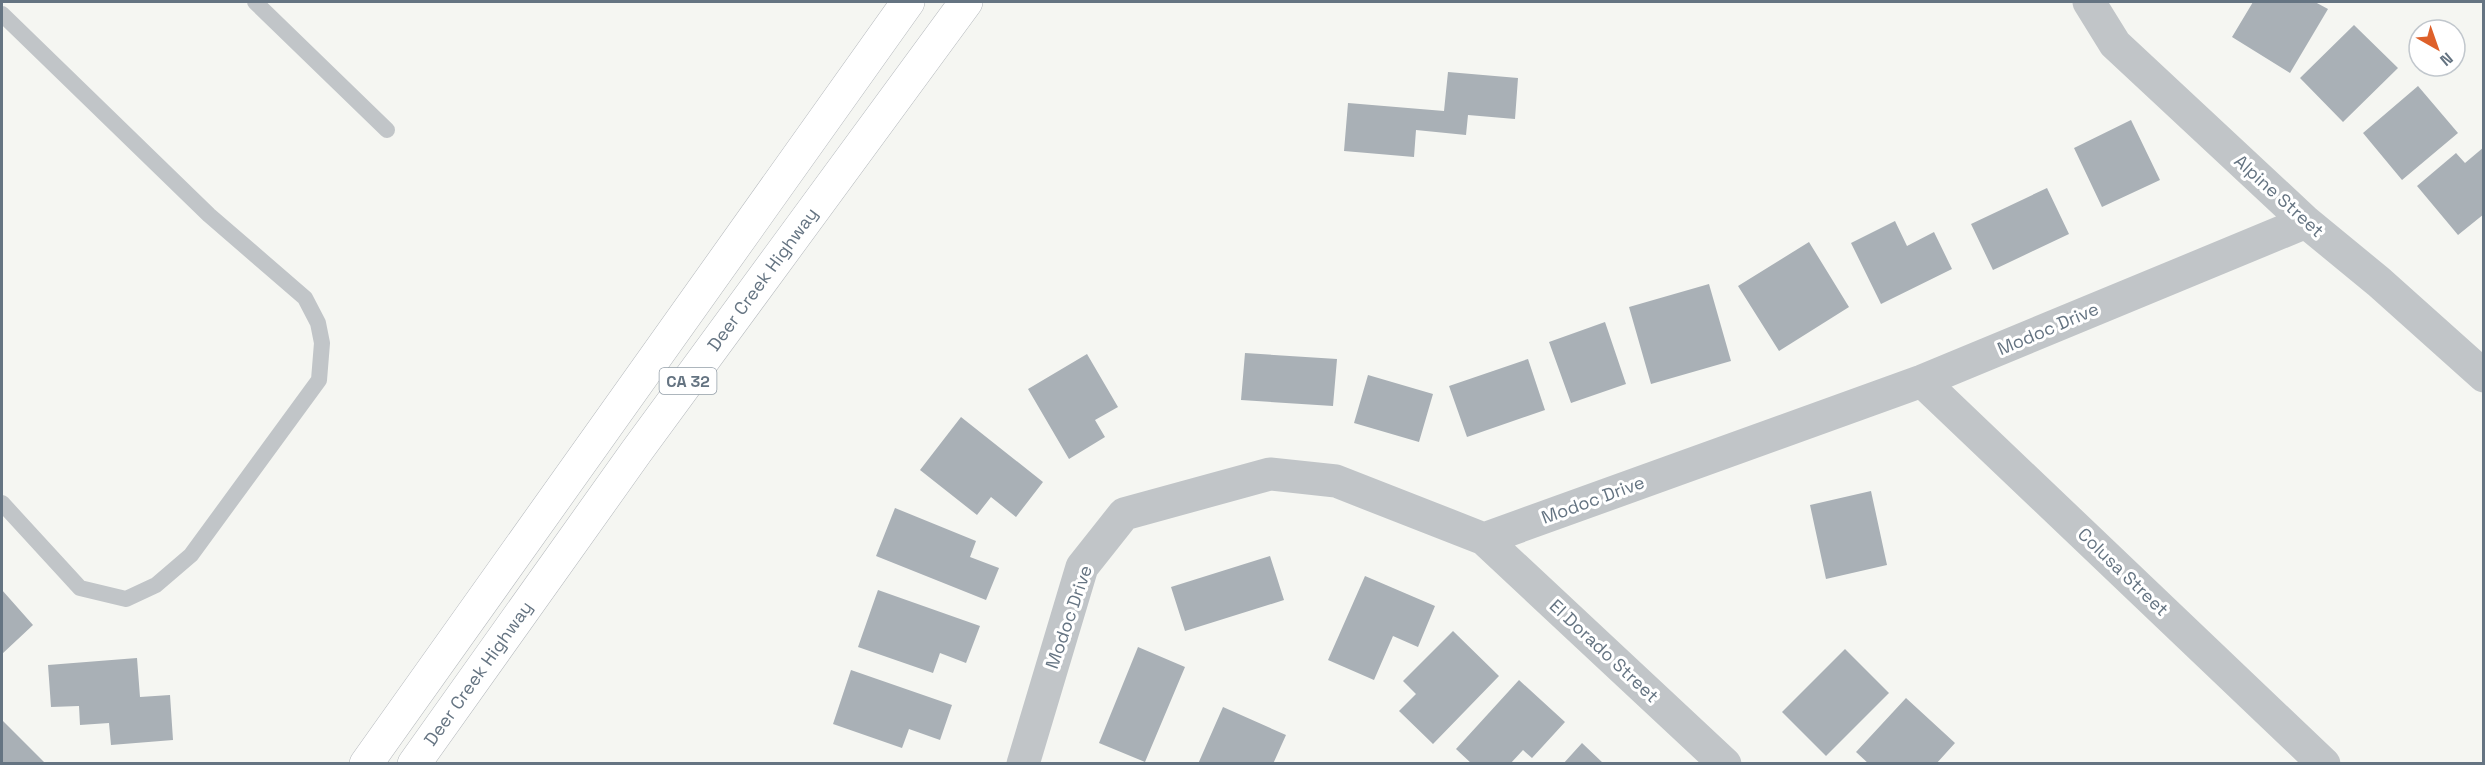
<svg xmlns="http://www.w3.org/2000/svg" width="2485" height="765" viewBox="0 0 2485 765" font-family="'Space Grotesk',sans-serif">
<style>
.building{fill:#a9b0b6}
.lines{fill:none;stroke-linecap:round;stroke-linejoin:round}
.primary-casing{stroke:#b4b8bc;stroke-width:34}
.lane{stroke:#c1c5c8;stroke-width:16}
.street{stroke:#c1c5c8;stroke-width:33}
.primary{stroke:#fff;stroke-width:33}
.labels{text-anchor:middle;stroke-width:6;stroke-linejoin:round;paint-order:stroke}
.shield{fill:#fff;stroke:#939ea8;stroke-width:1.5}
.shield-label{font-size:16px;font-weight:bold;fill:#657482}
.street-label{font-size:18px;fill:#657482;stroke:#fff}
</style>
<rect width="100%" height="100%" fill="#f5f6f2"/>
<path class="building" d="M 2253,2 L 2315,2 L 2328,9 L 2290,73 L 2232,37 Z
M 2354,25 L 2398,68 L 2343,122 L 2300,78 Z
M 1448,72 L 1518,78 L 1515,119 L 1468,115 L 1466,135 L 1416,130 L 1414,157 L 1344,151 L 1348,103 L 1444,111 Z
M 2418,86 L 2458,133 L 2402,180 L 2363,133 Z
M 2131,120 L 2160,180 L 2102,207 L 2074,148 Z
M 2484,147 L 2484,214 L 2458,235 L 2417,186 L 2456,153 L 2465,163 Z
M 2047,188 L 2069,234 L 1993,270 L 1971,224 Z
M 1895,221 L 1907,246 L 1934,232 L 1952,269 L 1881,304 L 1851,243 Z
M 1809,242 L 1849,307 L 1779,351 L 1738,286 Z
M 1709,284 L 1731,361 L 1651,384 L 1629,307 Z
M 1605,322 L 1626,384 L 1571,403 L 1549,342 Z
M 1245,353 L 1337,359 L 1333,406 L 1241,400 Z
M 1087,354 L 1118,407 L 1095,420 L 1105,437 L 1069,459 L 1028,389 Z
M 1528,359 L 1545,410 L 1467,437 L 1449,386 Z
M 1368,375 L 1433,394 L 1419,442 L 1354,423 Z
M 961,417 L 1043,482 L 1016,517 L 991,497 L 977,515 L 920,470 Z
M 1871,491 L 1887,565 L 1826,579 L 1810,505 Z
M 895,508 L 976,541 L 970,557 L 999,568 L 986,600 L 876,556 Z
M 1270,556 L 1284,600 L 1185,631 L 1171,587 Z
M 1365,576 L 1435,606 L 1418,647 L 1393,636 L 1374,680 L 1328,660 Z
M 2,590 L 33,625 L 2,654 Z
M 878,590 L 980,626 L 966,663 L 940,653 L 933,673 L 858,647 Z
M 1453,631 L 1499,676 L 1433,744 L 1399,711 L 1416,694 L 1403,681 Z
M 1138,647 L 1185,667 L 1145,762 L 1099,743 Z
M 1845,649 L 1889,693 L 1826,756 L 1782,712 Z
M 137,658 L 140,697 L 170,695 L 173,740 L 111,745 L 109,723 L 80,725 L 79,706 L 51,707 L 48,665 Z
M 851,670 L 952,705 L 940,740 L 909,729 L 902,748 L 833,724 Z
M 1519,680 L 1565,722 L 1532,758 L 1523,750 L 1510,764 L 1472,764 L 1456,749 Z
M 1906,698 L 1955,743 L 1936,764 L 1869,764 L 1856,752 Z
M 1223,707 L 1286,735 L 1273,764 L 1198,764 Z
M 2,720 L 46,764 L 2,764 Z
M 1582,743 L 1604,764 L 1563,764 Z"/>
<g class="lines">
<g class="primary-casing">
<g id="primary">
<path d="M 366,764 L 908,2"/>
<path id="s1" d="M 414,764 L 636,452 L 966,2"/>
</g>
</g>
<path class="lane" d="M 255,2 L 387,130
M 2,14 L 209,215 L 305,298 L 318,323 L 322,343 L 319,380 L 191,555 L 156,585 L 126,599 L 80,588 L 2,503"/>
<path class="street" d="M 2089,2 L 2115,44 L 2306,222 L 2379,282 L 2484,376
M 1922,381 L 2324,764
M 1484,539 L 1725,764
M 1023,764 L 1082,567 L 1124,514 L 1270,474 L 1336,481 L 1484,539 L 1922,381 L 2306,222"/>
<use href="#primary" class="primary"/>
</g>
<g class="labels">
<rect class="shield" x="659.5" y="368" width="57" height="26" rx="4.5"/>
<g class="shield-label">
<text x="688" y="387">CA 32</text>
</g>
<g class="street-label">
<text transform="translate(2279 196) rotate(42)" y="6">Alpine Street</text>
<text dy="6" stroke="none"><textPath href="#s1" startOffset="597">Deer Creek Highway</textPath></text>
<text transform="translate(2048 329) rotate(-23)" y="6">Modoc Drive</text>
<text transform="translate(1593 500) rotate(-20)" y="6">Modoc Drive</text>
<text transform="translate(2123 572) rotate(44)" y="6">Colusa Street</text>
<text transform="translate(1069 617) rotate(-71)" y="6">Modoc Drive</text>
<text transform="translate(1604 651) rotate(43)" y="6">El Dorado Street</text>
<text dy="6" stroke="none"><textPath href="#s1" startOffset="111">Deer Creek Highway</textPath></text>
</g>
</g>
<rect width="2485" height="765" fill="none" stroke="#657482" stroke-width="6"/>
<g transform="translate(2437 48) rotate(140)"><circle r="28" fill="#ffffff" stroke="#c1c7cd" stroke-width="1.5"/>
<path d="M0-4.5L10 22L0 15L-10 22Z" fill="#de602a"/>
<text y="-9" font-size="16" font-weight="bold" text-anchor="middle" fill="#657482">N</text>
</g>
</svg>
